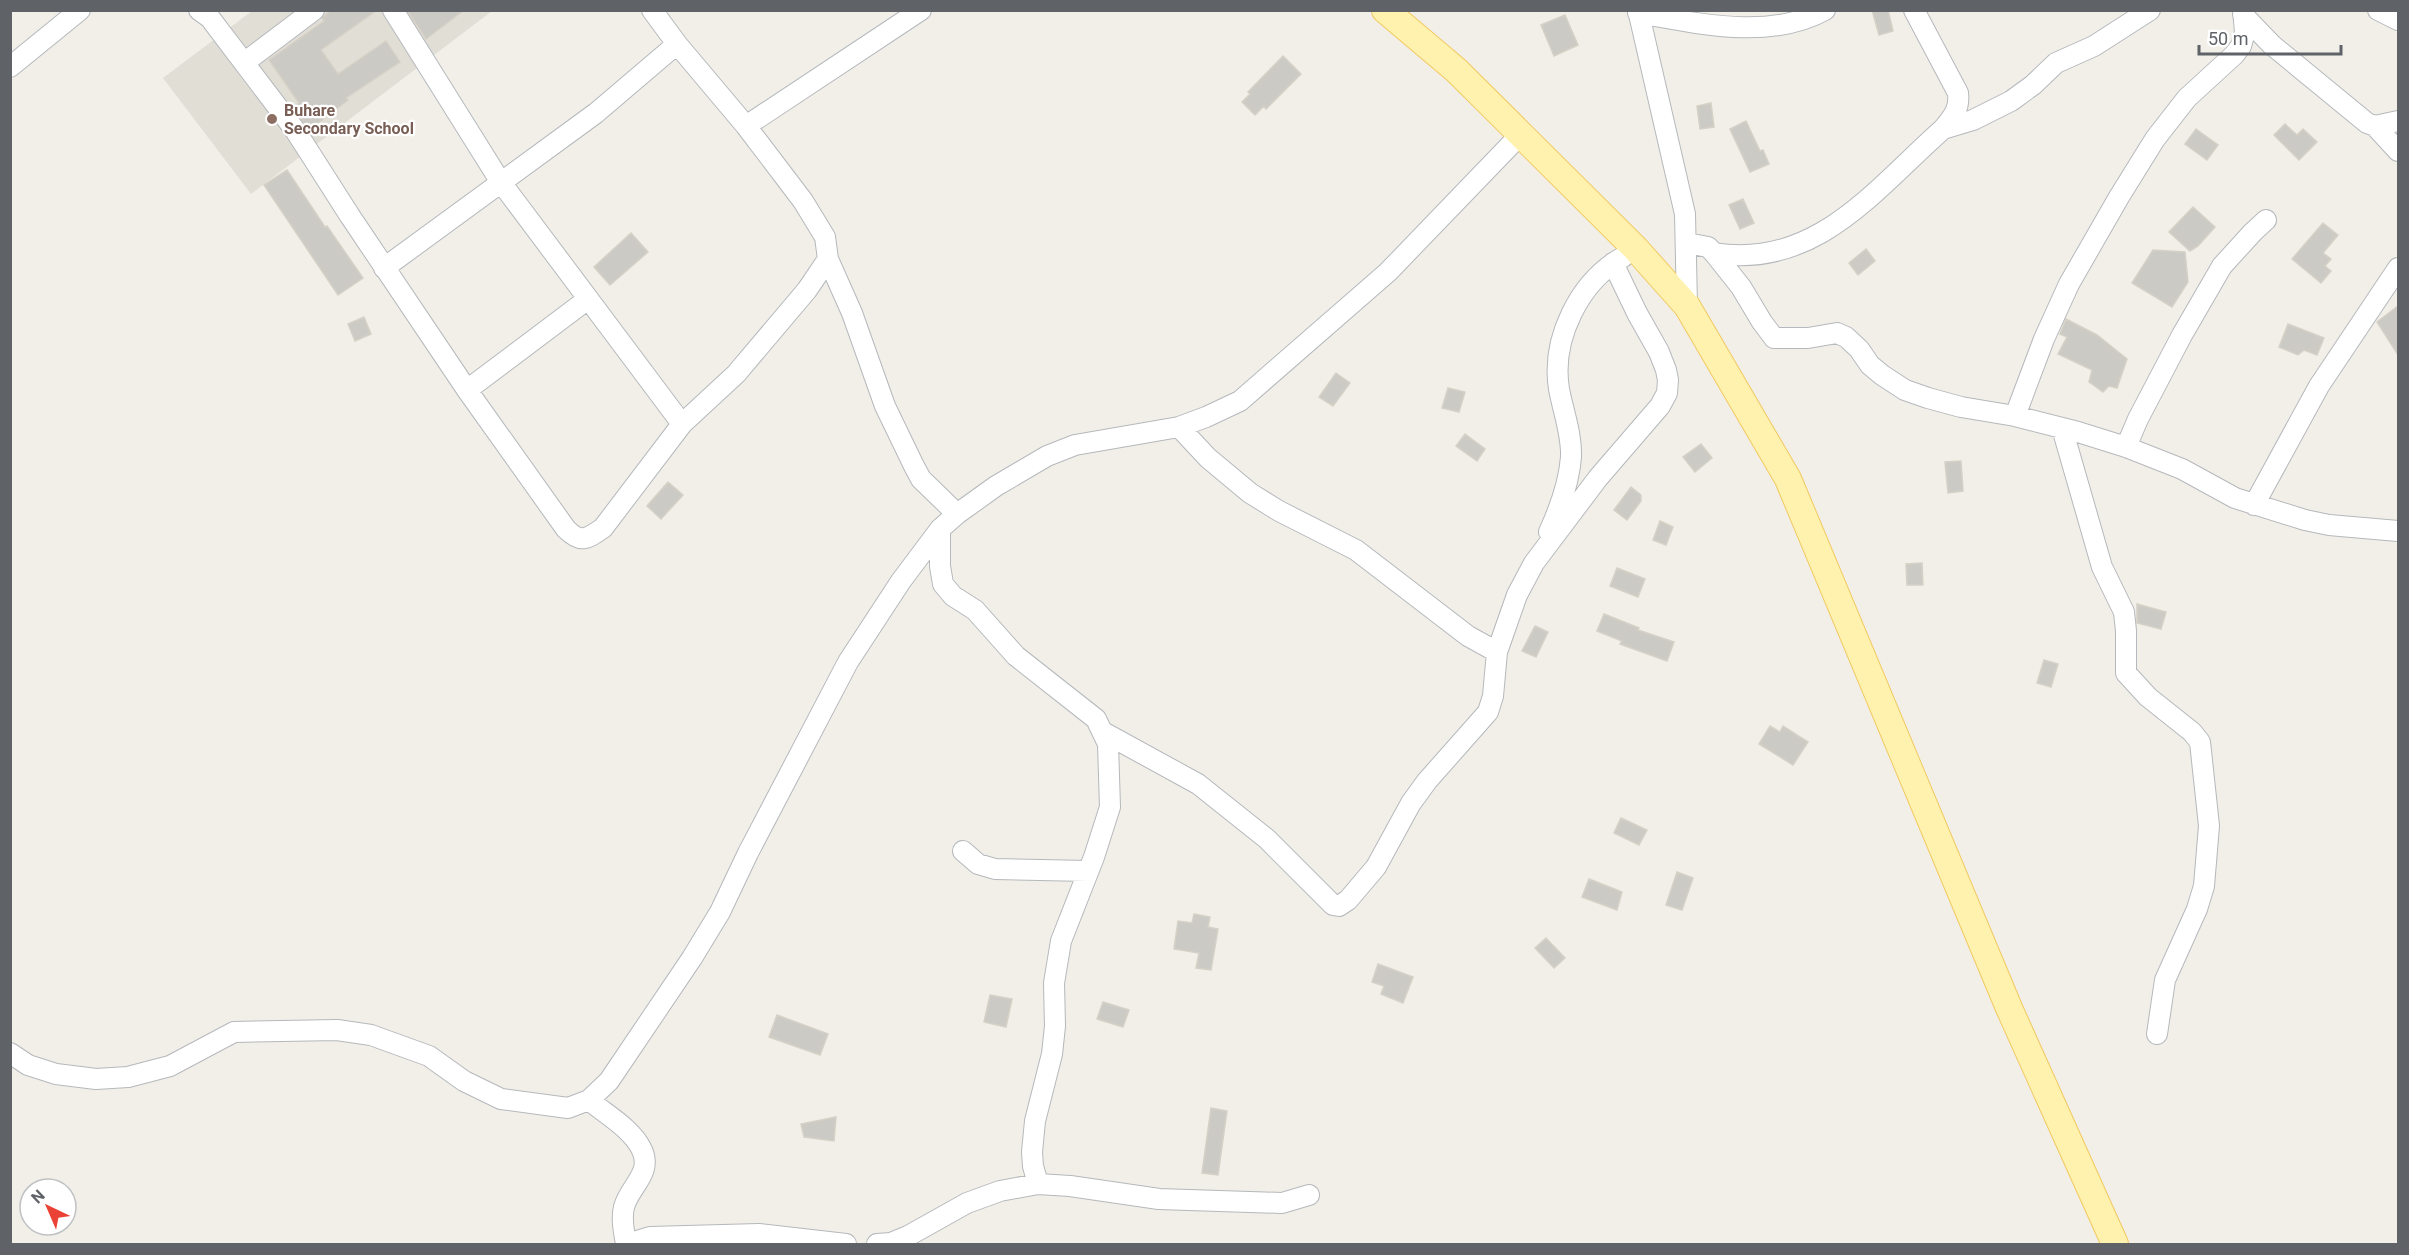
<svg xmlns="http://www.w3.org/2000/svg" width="2409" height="1255" viewBox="0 0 2409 1255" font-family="Roboto,sans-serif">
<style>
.education{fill:#e1ded6}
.building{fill:#cccac5;stroke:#d6d1c6;stroke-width:1.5}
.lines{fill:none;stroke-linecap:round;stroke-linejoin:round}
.minor-casing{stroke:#b5b8bc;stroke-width:22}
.major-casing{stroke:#f2c960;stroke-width:28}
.minor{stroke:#fff;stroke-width:20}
.major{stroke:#fff2af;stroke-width:26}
.education-dot{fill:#8d6e63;stroke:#fff;stroke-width:2}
.labels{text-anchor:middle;stroke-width:4.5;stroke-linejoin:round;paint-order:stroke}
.education-label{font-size:16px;font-weight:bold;fill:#785e54;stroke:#fff;text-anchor:start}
</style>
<rect width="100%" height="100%" fill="#f1efe8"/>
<path class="education" d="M 252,11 L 492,11 L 251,194 L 163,78 Z"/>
<path class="building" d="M 331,10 L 377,10 L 321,50 L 338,74 L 386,41 L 400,62 L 346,98 L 348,100 L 309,130 L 293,108 L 299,103 L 269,60 L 324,21 L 322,18 Z
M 407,10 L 464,10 L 426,39 Z
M 1872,10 L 1888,10 L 1893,31 L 1879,35 Z
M 1565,15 L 1578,45 L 1554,56 L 1541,25 Z
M 1283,56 L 1301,74 L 1266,109 L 1264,106 L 1255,115 L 1242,102 L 1250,94 L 1248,92 Z
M 1711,103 L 1714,127 L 1700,129 L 1697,106 Z
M 1746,121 L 1760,151 L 1763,150 L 1769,164 L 1750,172 L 1730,129 Z
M 2285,124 L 2297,135 L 2303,129 L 2317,142 L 2299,160 L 2274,135 Z
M 2196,129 L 2218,145 L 2207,160 L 2185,144 Z
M 287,170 L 325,227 L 327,226 L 363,278 L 338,295 L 264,185 Z
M 1743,199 L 1754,223 L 1740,229 L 1729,205 Z
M 2193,207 L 2215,227 L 2198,246 L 2190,251 L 2169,232 Z
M 2323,223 L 2338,235 L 2323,253 L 2331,259 L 2325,266 L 2331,271 L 2321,283 L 2292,259 Z
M 631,233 L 648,252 L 610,285 L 594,267 Z
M 1866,249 L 1875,261 L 1858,275 L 1849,263 Z
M 2153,250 L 2185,252 L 2188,282 L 2172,307 L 2132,283 Z
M 2398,306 L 2398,355 L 2377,322 Z
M 364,317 L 371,334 L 355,341 L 348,324 Z
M 2066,319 L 2097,335 L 2127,359 L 2117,388 L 2109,386 L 2103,392 L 2089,382 L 2092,370 L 2058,354 L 2067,337 L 2060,334 Z
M 2288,324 L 2324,338 L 2317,355 L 2304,350 L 2298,355 L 2279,347 Z
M 1336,373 L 1350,383 L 1333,406 L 1319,397 Z
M 1448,388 L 1465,392 L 1459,412 L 1442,408 Z
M 1465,434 L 1485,449 L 1477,461 L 1456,446 Z
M 1701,444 L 1712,458 L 1695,472 L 1683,457 Z
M 1961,461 L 1963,491 L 1948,493 L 1945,462 Z
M 668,482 L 683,495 L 661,519 L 647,506 Z
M 1631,487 L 1641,495 L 1641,501 L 1627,520 L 1614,510 Z
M 1660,521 L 1673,527 L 1666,545 L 1653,540 Z
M 1922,563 L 1923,585 L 1907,585 L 1906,564 Z
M 1617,568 L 1645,579 L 1638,597 L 1610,586 Z
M 2137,604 L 2166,612 L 2161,629 L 2137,623 Z
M 1604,614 L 1639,628 L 1638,630 L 1674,642 L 1667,661 L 1620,644 L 1622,641 L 1597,631 Z
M 1535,626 L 1548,632 L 1536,657 L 1522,651 Z
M 2044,660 L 2058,664 L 2051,687 L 2037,683 Z
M 1770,726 L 1780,732 L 1783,726 L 1808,742 L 1793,765 L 1759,744 Z
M 1621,818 L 1647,830 L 1639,845 L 1614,833 Z
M 1677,872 L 1693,878 L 1682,910 L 1666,905 Z
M 1589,879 L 1622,892 L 1617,910 L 1582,897 Z
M 1194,914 L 1210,917 L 1208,927 L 1218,929 L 1211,970 L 1196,968 L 1199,953 L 1174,949 L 1178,921 L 1192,923 Z
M 1546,938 L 1565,958 L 1554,968 L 1535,948 Z
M 1378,964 L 1413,977 L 1403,1003 L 1381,994 L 1384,986 L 1372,982 Z
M 990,995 L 1012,999 L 1006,1027 L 984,1022 Z
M 1103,1002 L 1129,1010 L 1123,1027 L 1097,1019 Z
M 777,1015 L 828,1034 L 820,1055 L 769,1037 Z
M 1211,1108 L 1227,1111 L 1218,1175 L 1202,1173 Z
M 836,1117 L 834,1141 L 804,1137 L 801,1124 Z"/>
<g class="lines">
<g class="minor-casing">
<path id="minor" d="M 199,10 L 210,18 L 295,130 L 350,216 L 467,390 L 566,529 C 581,544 587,539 603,528 L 682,424 L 736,374 L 807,290 L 828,259 L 825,237 L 803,201 L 746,126 L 677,44 L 652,10
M 393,10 L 500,181 L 682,424
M 1638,10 L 1685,214 L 1687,306
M 2378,10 L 2398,20
M 1638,13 C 1697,23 1769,41 1825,10
M 2243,15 L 2272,45 L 2367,123 L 2375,126 L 2398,121
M 245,62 L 314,10
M 10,67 L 80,10
M 746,126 L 921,10
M 2375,126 L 2398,151
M 1943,129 L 1973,120 L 2011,101 L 2033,85 L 2056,63 L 2094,46 L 2150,10
M 1687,243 L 1708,247 L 1714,253 L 1741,287 L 1762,322 L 1774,338 L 1808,338 L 1837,333 L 1846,337 L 1859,349 L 1870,365 L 1882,375 L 1905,390 L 1928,398 L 1961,407 L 2015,416 L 2078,432 L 2126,447 L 2182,469 L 2235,498 L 2305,520 L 2329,525 L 2398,531
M 1714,253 C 1816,270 1875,189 1943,129 C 1953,117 1960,109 1958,93 L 1914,10
M 828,259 L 852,313 L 885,406 L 914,466 L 921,479 L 957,514
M 384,268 L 596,113 L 677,44
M 467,390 L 588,299
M 2015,416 L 2044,339 L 2069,284 L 2119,197 L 2155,139 L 2187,98 L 2234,55 L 2241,46 L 2245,32 L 2243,10
M 1179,427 L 1208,458 L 1250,493 L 1279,511 L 1356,550 L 1468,636 L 1497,652
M 2062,428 L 2102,567 L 2124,612 L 2126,631 L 2126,673 L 2148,697 L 2192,732 L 2200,742 L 2207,807 L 2209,826 L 2204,886 L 2197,909 L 2165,980 L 2157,1034
M 2126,447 L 2138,419 L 2182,335 L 2222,266 L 2253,232 L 2266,220
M 2254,505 L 2319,386 L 2398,268
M 940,529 L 940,566 L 943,584 L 953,596 L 975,610 L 1016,656 L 1096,719 L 1108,744 L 1110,807 L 1094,857 L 1061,941 L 1054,983 L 1055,1026 L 1052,1054 L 1035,1121 L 1032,1152 L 1033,1166 L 1038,1184
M 1549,532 C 1560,508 1569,483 1571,457 C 1572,434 1563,411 1559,389 C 1551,339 1579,282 1623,257
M 1103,732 L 1198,784 L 1267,839 L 1333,905 L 1339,906 L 1348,900 L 1376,867 L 1411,803 L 1427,781 L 1488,712 L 1493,696 L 1497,652 L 1517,595 L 1534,563 L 1598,478 L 1660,406 L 1667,393 L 1668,380 L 1666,370 L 1659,352 L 1637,313 L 1613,263
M 963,851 L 978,864 L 995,869 L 1088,871
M 10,1053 L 28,1065 L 56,1074 L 96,1079 L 128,1077 L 170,1066 L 234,1032 L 337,1030 L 371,1035 L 429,1056 L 464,1081 L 501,1099 L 568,1108 L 589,1100 L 609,1081 L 692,958 L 720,912 L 748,853 L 848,662 L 901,581 L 940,529 L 957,514 L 996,486 L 1047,456 L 1075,445 L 1179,427 L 1206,417 L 1240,401 L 1388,272 L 1521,134
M 589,1100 C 605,1114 631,1128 641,1148 C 654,1173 630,1185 624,1207 C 621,1219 624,1232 626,1244
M 627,1244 L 650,1237 L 759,1234 L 846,1244
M 877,1244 L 891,1243 L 908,1236 L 967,1203 L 1000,1191 L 1038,1184 L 1070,1186 L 1159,1199 L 1282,1203 L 1309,1195"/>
</g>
<g class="major-casing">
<path id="major" d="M 1385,10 L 1456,70 L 1636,249 L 1687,306 L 1788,479 L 2009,1008 L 2115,1244"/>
</g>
<use href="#minor" class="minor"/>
<use href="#major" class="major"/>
</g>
<circle class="education-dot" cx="272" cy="119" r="6"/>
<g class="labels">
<g class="education-label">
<text x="284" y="116">Buhare<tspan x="284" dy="18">Secondary School</tspan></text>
</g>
</g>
<rect width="2409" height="1255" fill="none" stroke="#5f6368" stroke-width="24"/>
<g transform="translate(48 1207) rotate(316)"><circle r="28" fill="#ffffff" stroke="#bfc1c3" stroke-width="1.5"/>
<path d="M0-4.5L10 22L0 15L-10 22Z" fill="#ea4335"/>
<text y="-9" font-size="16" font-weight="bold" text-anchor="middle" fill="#5f6368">N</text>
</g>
<path d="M2199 45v9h142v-9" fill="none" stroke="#5f6368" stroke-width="3"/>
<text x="2208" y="45" font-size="18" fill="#5f6368" stroke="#ffffff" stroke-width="4.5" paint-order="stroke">50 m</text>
</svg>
